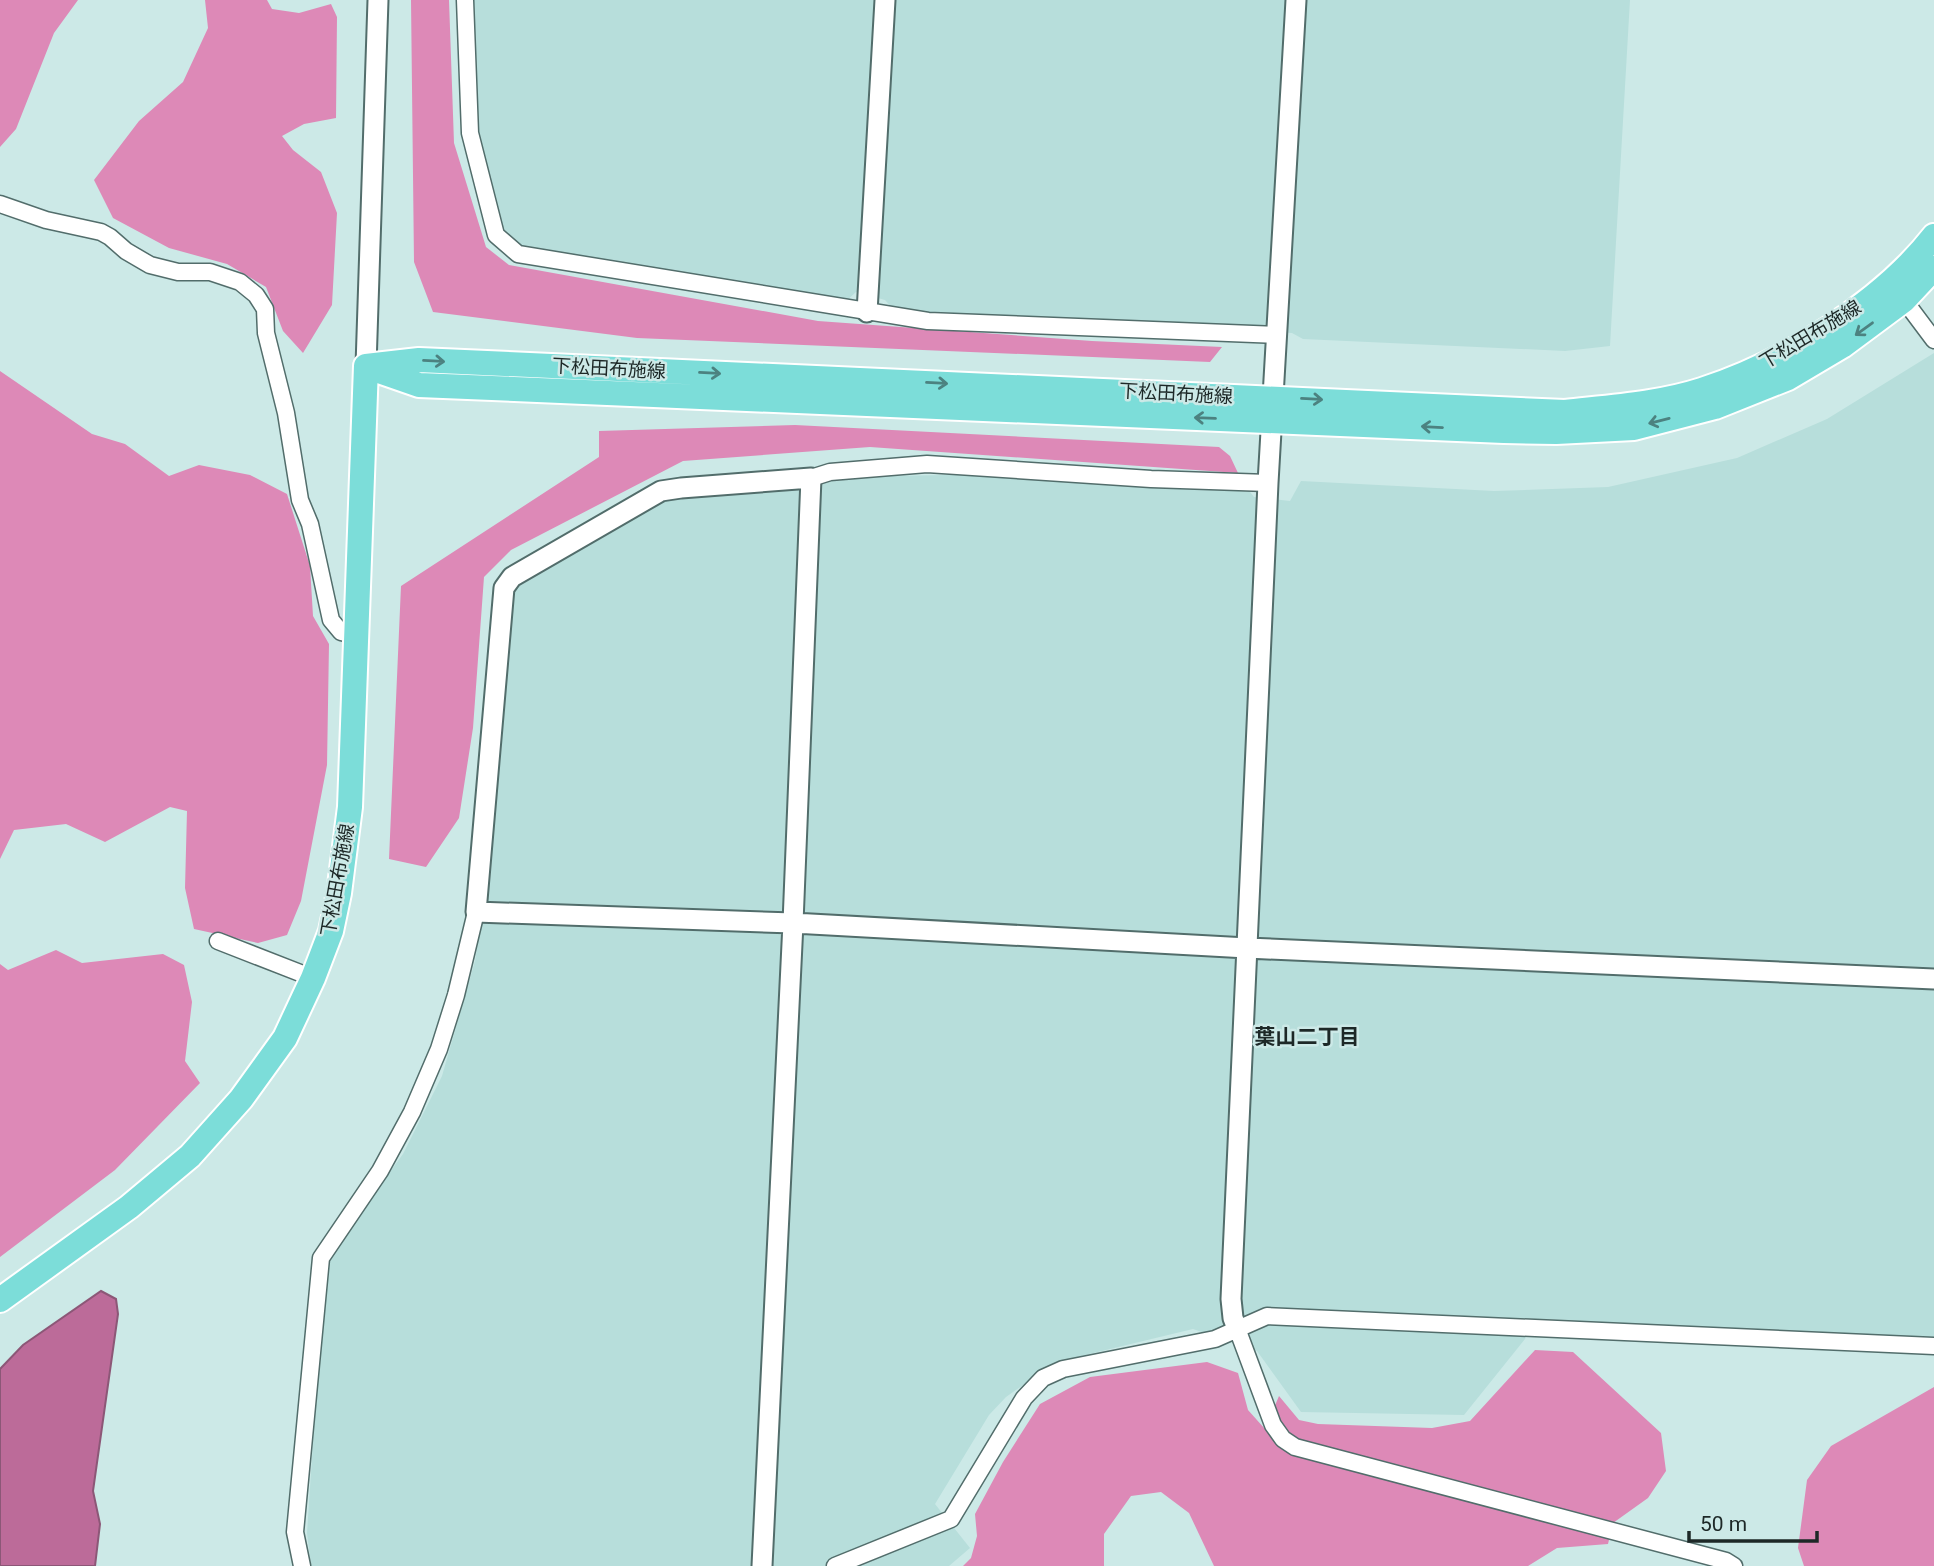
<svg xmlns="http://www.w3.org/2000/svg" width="1934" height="1566" viewBox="0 0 1934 1566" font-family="Roboto,'Noto Sans JP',sans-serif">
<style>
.built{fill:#b7dedb}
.forest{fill:#dd89b7}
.water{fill:#bc6b99;stroke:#8c5777;stroke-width:2}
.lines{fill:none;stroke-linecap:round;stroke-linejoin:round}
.minor-casing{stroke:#526d6b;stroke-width:19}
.tertiary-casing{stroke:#526d6b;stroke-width:23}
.primary-casing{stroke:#fff;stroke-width:28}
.minor{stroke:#fff;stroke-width:16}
.tertiary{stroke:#fff;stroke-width:19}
.primary{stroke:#7cddd9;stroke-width:24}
.oneway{stroke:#4c8280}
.labels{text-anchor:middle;stroke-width:5;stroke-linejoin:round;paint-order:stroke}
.street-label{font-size:19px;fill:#1d2827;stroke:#cce9e7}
.neighbourhood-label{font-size:21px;font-weight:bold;fill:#1d2827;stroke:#cce9e7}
</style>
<rect width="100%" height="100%" fill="#cce9e7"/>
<path class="built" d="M 470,0 L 1630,0 L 1610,346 L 1565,351 L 1303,339 L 1292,333 L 1254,331 L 933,315 L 894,310 L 885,300 L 856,292 L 844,303 L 519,248 L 498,232 L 473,128 Z
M 1934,353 L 1934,1340 L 1535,1319 L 1525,1339 L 1464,1415 L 1301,1412 L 1257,1351 L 1193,1329 L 1056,1362 L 1006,1397 L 989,1415 L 935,1504 L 970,1548 L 949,1566 L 311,1566 L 307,1533 L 316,1397 L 331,1252 L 403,1154 L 442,1076 L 475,961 L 487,884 L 501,755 L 510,593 L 525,576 L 672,494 L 827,477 L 1008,474 L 1247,488 L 1254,497 L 1290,501 L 1301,481 L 1494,491 L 1608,487 L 1737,458 L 1827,419 Z"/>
<path class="forest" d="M 0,0 L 78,0 L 54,33 L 16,129 L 0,147 Z
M 205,0 L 267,0 L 272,9 L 299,13 L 331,4 L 337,17 L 336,118 L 304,124 L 282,136 L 293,150 L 321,172 L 337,213 L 332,305 L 303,353 L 283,331 L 266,287 L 227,264 L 169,248 L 113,218 L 94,180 L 139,121 L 183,82 L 208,28 Z
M 411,0 L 449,0 L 454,143 L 486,247 L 509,265 L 818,321 L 1092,341 L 1222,347 L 1210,362 L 637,338 L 433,312 L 414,262 Z
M 0,371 L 92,434 L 125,444 L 169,476 L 199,465 L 250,475 L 287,494 L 310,566 L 313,616 L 329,644 L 327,765 L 301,901 L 287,935 L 258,943 L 194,929 L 185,888 L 187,811 L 170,807 L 105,842 L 66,824 L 14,830 L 0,859 Z
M 795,425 L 1219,447 L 1230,456 L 1238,473 L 870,447 L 683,461 L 511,550 L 484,577 L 473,728 L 459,818 L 426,867 L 389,859 L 401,586 L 599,457 L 599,431 Z
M 56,950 L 82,963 L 163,954 L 184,965 L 192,1002 L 185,1061 L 200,1083 L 115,1170 L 0,1257 L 0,964 L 8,970 Z
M 1535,1350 L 1573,1352 L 1661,1433 L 1666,1471 L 1648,1498 L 1613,1523 L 1608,1544 L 1557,1548 L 1528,1566 L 1214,1566 L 1189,1513 L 1161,1492 L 1131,1496 L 1104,1534 L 1104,1566 L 963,1566 L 971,1558 L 977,1536 L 975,1514 L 1003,1462 L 1040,1404 L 1090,1377 L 1207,1362 L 1238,1373 L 1248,1410 L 1265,1429 L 1279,1396 L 1299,1420 L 1318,1424 L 1432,1428 L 1470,1421 Z
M 1934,1387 L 1934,1566 L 1804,1566 L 1798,1548 L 1807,1480 L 1831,1446 Z"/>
<path class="water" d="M 101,1291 L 116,1299 L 118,1314 L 93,1491 L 100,1524 L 95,1566 L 0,1566 L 0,1369 L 23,1345 Z"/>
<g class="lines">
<g class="minor-casing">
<path id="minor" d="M 465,0 L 470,133 L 496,235 L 518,254 L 928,321 L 1277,335
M 0,204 L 46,220 L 101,232 L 110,237 L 126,251 L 150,265 L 178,272 L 210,272 L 240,282 L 256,295 L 265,309 L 266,333 L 286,413 L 300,500 L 310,524 L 331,620 L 341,632 L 354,635
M 1904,300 L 1934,340
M 811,478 L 830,472 L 927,464 L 1151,479 L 1268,483
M 218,941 L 313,978
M 1238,1331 L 1273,1425 L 1283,1439 L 1295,1447 L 1726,1561 L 1734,1566
M 302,1566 L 295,1532 L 321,1258 L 380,1171 L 412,1112 L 439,1049 L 456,995 L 476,912
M 835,1566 L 951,1519 L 1024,1398 L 1043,1378 L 1063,1369 L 1215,1339 L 1267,1316 L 1934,1346"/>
</g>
<g class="tertiary-casing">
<path id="tertiary" d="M 867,312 L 885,0
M 366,366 L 378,0
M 1238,1331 L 1233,1318 L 1231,1299 L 1268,483 L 1296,0
M 762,1566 L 793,923 L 811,478 L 681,488 L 661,491 L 512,577 L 504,588 L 476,912 L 793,923 L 1247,948 L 1934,979"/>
</g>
<g class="primary-casing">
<path id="primary" d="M 366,366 L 419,360 L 1565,412 C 1610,407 1659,404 1702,390 C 1783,364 1881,304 1934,236
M 373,369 L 419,385 L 1504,431 L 1556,432 L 1634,428 L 1715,407 L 1788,378 L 1842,346 L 1904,300 L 1934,268
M 0,1300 L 129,1207 L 190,1156 L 241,1099 L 285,1038 L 313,978 L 331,931 L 339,893 L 350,807 L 366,366"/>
</g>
<use href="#minor" class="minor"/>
<use href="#tertiary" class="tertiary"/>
<use href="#primary" class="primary"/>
</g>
<defs><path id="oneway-shaft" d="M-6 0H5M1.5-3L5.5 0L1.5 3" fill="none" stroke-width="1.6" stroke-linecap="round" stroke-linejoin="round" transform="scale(1.75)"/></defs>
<g class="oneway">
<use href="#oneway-shaft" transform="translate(1864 329) rotate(144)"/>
<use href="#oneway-shaft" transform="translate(434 361) rotate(3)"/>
<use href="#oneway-shaft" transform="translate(710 373) rotate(3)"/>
<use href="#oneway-shaft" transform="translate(937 383) rotate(3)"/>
<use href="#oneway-shaft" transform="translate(1312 399) rotate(3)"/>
<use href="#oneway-shaft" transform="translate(1205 418) rotate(-178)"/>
<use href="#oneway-shaft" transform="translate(1659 421) rotate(166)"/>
<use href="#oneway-shaft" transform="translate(1432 427) rotate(-177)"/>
</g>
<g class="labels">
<g class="street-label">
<text transform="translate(1810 334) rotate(-31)" y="7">下松田布施線</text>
<text transform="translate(609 368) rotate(3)" y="7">下松田布施線</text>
<text transform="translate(1176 393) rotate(3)" y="7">下松田布施線</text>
<text transform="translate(337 880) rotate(-80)" y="7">下松田布施線</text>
</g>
<g class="neighbourhood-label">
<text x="1307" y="1044">葉山二丁目</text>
</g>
</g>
<path d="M1689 1531v10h128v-10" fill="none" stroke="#1d2827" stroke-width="3.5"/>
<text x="1700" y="1531" font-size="21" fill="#1d2827" stroke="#cce9e7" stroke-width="5" paint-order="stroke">50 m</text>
</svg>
